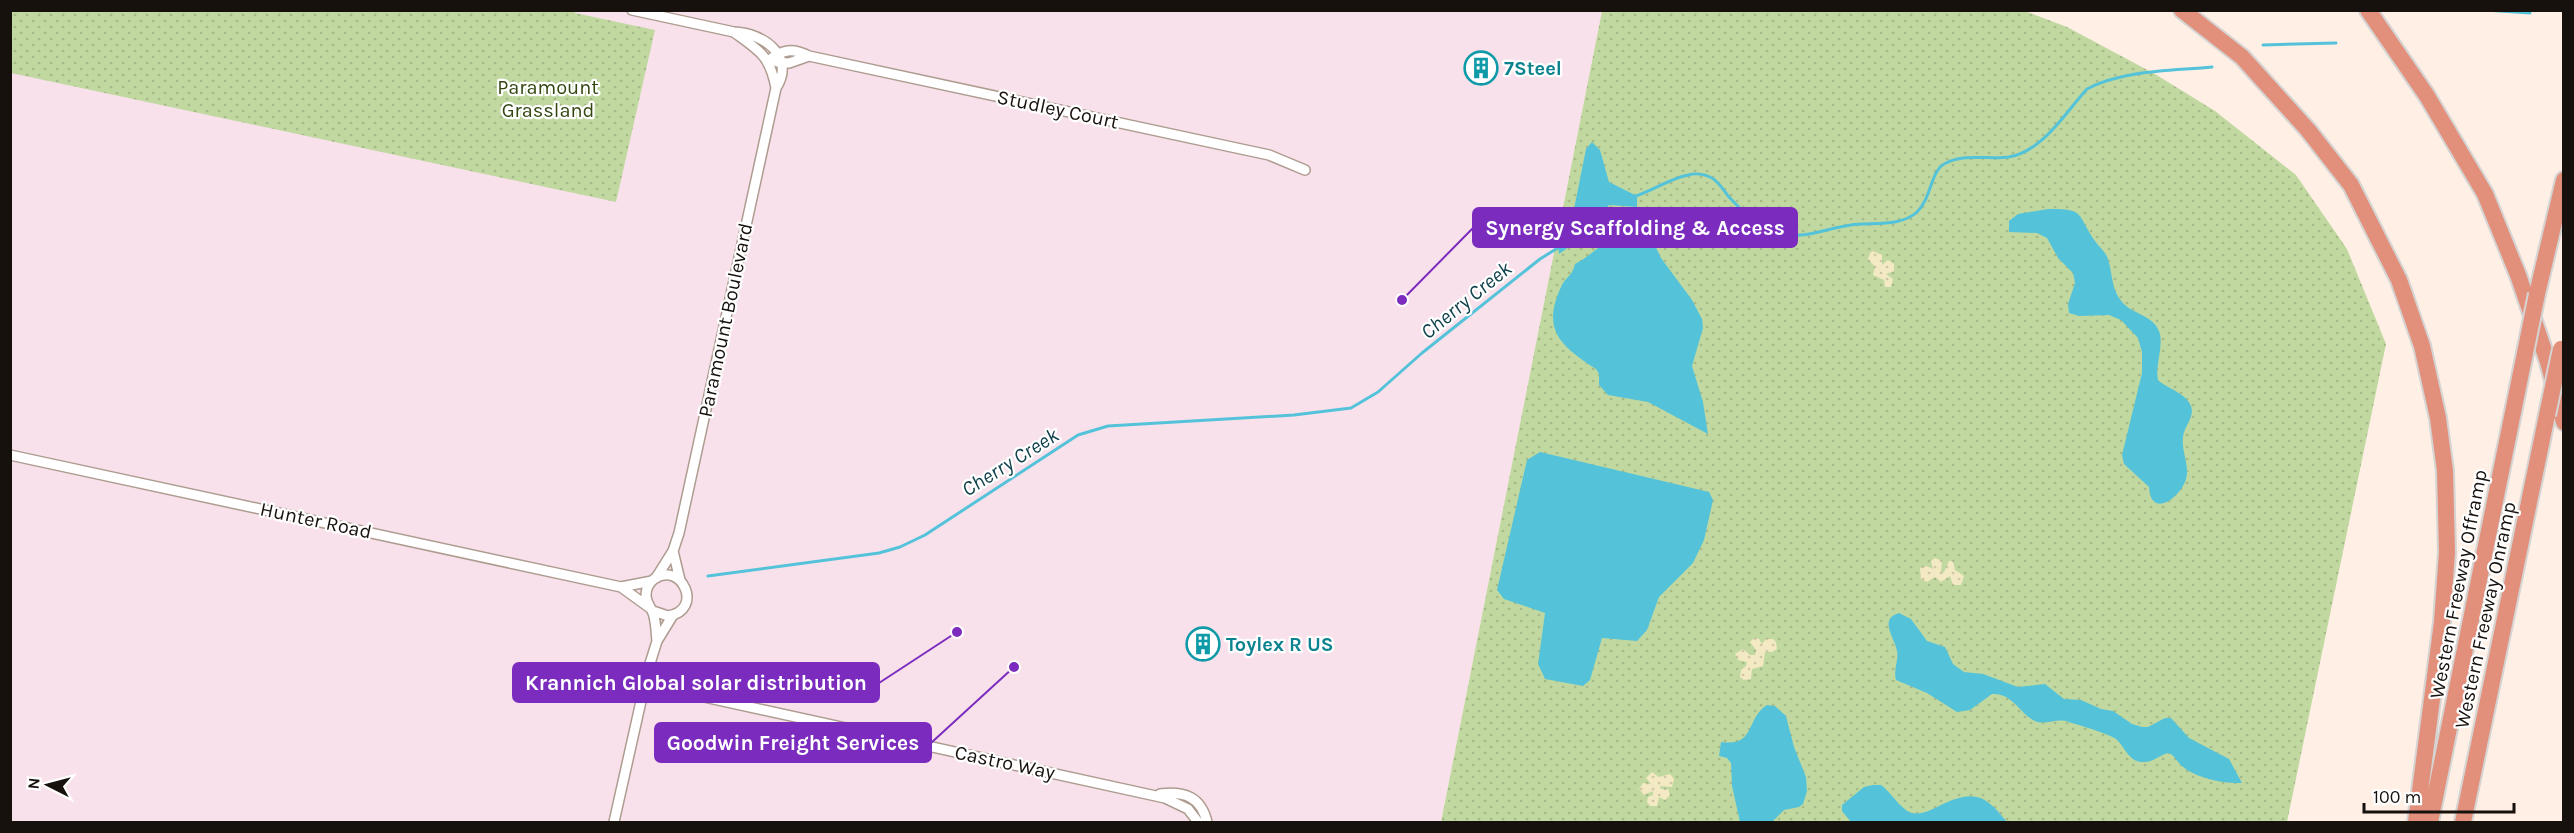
<svg xmlns="http://www.w3.org/2000/svg" width="2574" height="833" viewBox="0 0 2574 833" font-family="Karla,sans-serif">
<style>
.industrial{fill:#f9e1eb}
.grass{fill:url(#grass-dots)}
.sand{fill:url(#sand-dots)}
.water{fill:#54c3da}
.lines{fill:none;stroke-linecap:round;stroke-linejoin:round}
.stream{stroke:#54c3da;stroke-width:3}
.minor-casing{stroke:#ae9c90;stroke-width:12}
.motorway-casing{stroke:#d5d4d3;stroke-width:20}
.minor{stroke:#fff;stroke-width:9}
.motorway{stroke:#e2907b;stroke-width:16}
.motorway-bridge-casing{stroke:#d5d4d3;stroke-width:20;stroke-linecap:butt}
.motorway-bridge{stroke:#e2907b;stroke-width:16}
.labels{text-anchor:middle;stroke-width:4.5;stroke-linejoin:round;paint-order:stroke}
.culture-label{font-size:20px;font-weight:bold;fill:#0d838f;stroke:#fff;text-anchor:start}
.park-label{font-size:20px;fill:#334711;stroke:#fff}
.street-label{font-size:20px;fill:#17110d;stroke:#fff}
.water-label{font-size:21px;font-style:italic;fill:#10424c;stroke:#fff}
.leader{fill:none;stroke:#7b2cbf;stroke-width:2}
.callout-dot{fill:#7b2cbf;stroke:#fff;stroke-width:2}
.callout{fill:#7b2cbf;stroke:#7b2cbf;stroke-width:2}
.callout-label{font-size:21px;text-anchor:middle;font-weight:bold;fill:#fff}
</style>
<defs>
<pattern id="grass-dots" width="8" height="8" patternUnits="userSpaceOnUse" patternTransform="scale(1.5)"><rect width="8" height="8" fill="#c1d9a1"/><path d="M2 2h.1M6 6h.1" fill="none" stroke="#a5b989" stroke-width="1.8" stroke-linecap="round"/></pattern>
<pattern id="sand-dots" width="8" height="8" patternUnits="userSpaceOnUse" patternTransform="scale(1.5)"><rect width="8" height="8" fill="#f3e9c3"/><path d="M2 2h.1M6 6h.1" fill="none" stroke="#d0c7a6" stroke-width="1.8" stroke-linecap="round"/></pattern>
</defs>
<rect width="100%" height="100%" fill="#ffefe5"/>
<path class="industrial" d="M 10,11 L 1602,11 L 1441,822 L 11,822 Z"/>
<path class="grass" d="M 574,10 L 575,13 L 655,30 L 616,202 L 11,73 L 11,11 Z
M 1602,11 L 2025,11 L 2067,27 L 2155,74 L 2215,111 L 2296,175 L 2347,249 L 2386,344 L 2287,822 L 1441,822 Z"/>
<path class="sand" d="M 1873,251 L 1882,255 L 1882,265 L 1888,260 L 1894,264 L 1894,271 L 1886,274 L 1893,279 L 1891,287 L 1885,287 L 1884,280 L 1873,275 L 1875,267 L 1868,259 L 1870,253 Z
M 1935,558 L 1942,561 L 1941,573 L 1944,572 L 1949,561 L 1953,561 L 1955,570 L 1964,576 L 1961,585 L 1953,585 L 1950,576 L 1941,582 L 1935,577 L 1927,582 L 1921,579 L 1920,568 L 1926,566 L 1933,569 L 1931,561 Z
M 1754,638 L 1759,639 L 1762,644 L 1766,639 L 1773,639 L 1776,642 L 1777,649 L 1772,652 L 1765,652 L 1763,666 L 1752,669 L 1751,679 L 1744,680 L 1740,677 L 1741,670 L 1746,666 L 1747,662 L 1738,660 L 1735,654 L 1743,649 L 1750,655 L 1755,655 L 1756,650 L 1750,642 Z
M 1652,772 L 1659,777 L 1670,774 L 1674,779 L 1672,787 L 1660,786 L 1661,789 L 1668,789 L 1670,795 L 1665,800 L 1659,797 L 1657,806 L 1650,806 L 1647,802 L 1648,797 L 1653,795 L 1653,791 L 1644,795 L 1639,789 L 1643,783 L 1651,784 L 1646,778 Z"/>
<path class="water" d="M 1592,142 L 1600,150 L 1609,182 L 1637,196 L 1637,207 L 1609,205 L 1587,234 L 1559,254 L 1558,241 L 1573,214 L 1586,149 Z
M 2048,209 C 2086,209 2076,213 2095,241 C 2099,247 2106,252 2108,259 C 2113,275 2111,289 2122,302 C 2133,315 2155,315 2160,334 C 2163,349 2155,365 2158,380 C 2168,389 2186,393 2191,406 C 2195,417 2184,426 2183,437 C 2181,451 2190,465 2186,479 C 2181,497 2151,520 2149,487 L 2124,464 L 2122,455 L 2142,373 L 2142,352 L 2138,338 L 2121,320 L 2109,315 L 2079,316 L 2069,313 L 2068,304 L 2075,283 L 2073,273 L 2058,258 L 2047,238 L 2037,233 L 2009,232 L 2009,221 L 2018,214 Z
M 1630,230 L 1651,237 L 1661,258 L 1692,300 L 1702,319 L 1703,328 L 1692,366 L 1703,402 L 1708,434 L 1648,402 L 1608,395 L 1599,385 L 1599,374 L 1596,369 C 1561,346 1541,330 1561,287 C 1566,276 1572,277 1575,264 C 1593,255 1609,235 1630,230 Z
M 1540,452 L 1709,492 L 1713,500 L 1704,540 L 1693,563 L 1659,597 L 1647,630 L 1637,641 L 1602,638 L 1590,680 L 1583,686 L 1545,679 L 1538,664 L 1545,613 L 1504,599 L 1497,590 L 1527,460 Z
M 1899,613 L 1911,619 L 1927,641 L 1945,647 L 1953,664 L 1964,672 L 1983,674 L 2018,687 L 2045,684 L 2064,699 L 2081,700 L 2101,709 L 2113,711 L 2132,724 L 2142,727 L 2148,727 L 2165,718 L 2171,718 L 2189,738 L 2229,759 L 2242,783 C 2225,784 2195,778 2182,766 C 2176,761 2175,755 2168,753 C 2159,755 2153,763 2142,762 C 2129,762 2125,747 2116,739 C 2109,734 2079,725 2069,722 C 2057,717 2044,727 2033,720 C 2018,711 2012,693 1992,694 L 1970,710 L 1957,712 L 1927,693 L 1896,680 C 1893,669 1899,660 1897,651 C 1895,638 1878,619 1899,613 Z
M 1767,705 L 1775,706 L 1786,716 L 1794,747 L 1806,777 L 1807,791 L 1803,804 L 1799,807 L 1784,810 L 1772,822 L 1740,822 L 1732,786 L 1731,763 L 1727,758 L 1719,756 L 1721,742 C 1756,747 1745,719 1767,705 Z
M 1873,785 L 1881,785 C 1891,792 1901,810 1912,813 C 1922,815 1931,810 1939,806 C 1973,789 1985,794 2007,822 L 1851,822 L 1842,811 L 1842,805 L 1864,787 Z"/>
<g class="lines">
<path class="stream" d="M 2485,10 L 2530,13
M 2263,45 L 2336,43
M 1633,197 C 1652,191 1669,179 1688,175 C 1695,173 1704,174 1710,177 C 1719,181 1723,190 1729,197 C 1743,212 1759,228 1780,233 C 1805,240 1827,228 1851,225 C 1872,222 1901,227 1917,212 C 1932,198 1930,170 1946,163 C 1965,153 1989,160 2009,157 C 2043,151 2065,113 2087,89 C 2123,70 2172,71 2212,67
M 708,576 L 879,553 L 900,547 L 925,535 L 1078,435 L 1108,426 L 1294,415 L 1351,408 L 1378,392 L 1422,353 L 1540,259 L 1561,246"/>
<g class="minor-casing">
<path id="minor" d="M 632,10 L 734,32 C 764,33 796,57 776,88 L 679,533 L 673,551 L 656,578
M 735,33 C 760,51 770,56 776,88
M 768,61 C 782,49 793,48 809,56 L 1269,155 L 1305,170
M 777,62 L 789,63 L 809,56
M 10,455 L 621,587 L 652,581
M 673,551 L 680,580
M 621,587 L 650,608
M 653,611 L 668,616 C 705,610 681,560 654,579 C 649,583 646,589 646,595 C 646,603 651,607 653,613 C 656,621 656,632 657,641
M 645,684 L 1165,798 L 1188,809 L 1198,822
M 1160,794 C 1185,791 1201,797 1207,822
M 614,822 L 648,670 L 657,641 L 673,615"/>
</g>
<g class="motorway-casing">
<path id="motorway" d="M 2182,10 L 2242,57 L 2308,130 L 2351,185 L 2399,280 L 2422,346 L 2438,418 L 2445,471 L 2447,552 L 2442,622 L 2416,822
M 2368,10 L 2427,96 L 2485,194 L 2518,275 L 2548,362 L 2564,422
M 2537,294 L 2564,180
M 2430,822 L 2525,353
M 2463,822 L 2547,415"/>
</g>
<use href="#minor" class="minor"/>
<use href="#motorway" class="motorway"/>
<g class="motorway-bridge-casing">
<path id="motorway-bridge" d="M 2525,353 L 2537,294
M 2547,415 L 2561,349"/>
</g>
<use href="#motorway-bridge" class="motorway-bridge"/>
</g>
<defs>
<g id="building-ring" transform="scale(1.725)"><circle r="9.5" fill="#fff" stroke="#0f9aa8" stroke-width="1.5"/><path d="M-4-6H4V6H1V3H-1V6H-4ZM-2.5-4.3h1.7v1.8h-1.7ZM.8-4.3h1.7v1.8H.8ZM-2.5-1h1.7V.8h-1.7ZM.8-1h1.7V.8H.8Z" fill="#0f9aa8"/></g>
</defs>
<g fill-rule="evenodd">
<use href="#building-ring" x="1481" y="68"/>
<use href="#building-ring" x="1203" y="644"/>
</g>
<g class="labels">
<g class="culture-label">
<text x="1504" y="75">7Steel</text>
<text x="1226" y="651">Toylex R US</text>
</g>
<g class="park-label">
<text x="548" y="94">Paramount<tspan x="548" dy="23">Grassland</tspan></text>
</g>
<g class="street-label">
<text transform="translate(1058 109) rotate(12)" y="7">Studley Court</text>
<text transform="translate(725 320) rotate(-78)" y="7">Paramount Boulevard</text>
<text transform="translate(316 520) rotate(12)" y="7">Hunter Road</text>
<text transform="translate(2458 584) rotate(-79)" y="7">Western Freeway Offramp</text>
<text transform="translate(2485 615) rotate(-78)" y="7">Western Freeway Onramp</text>
<text transform="translate(1005 762) rotate(12)" y="7">Castro Way</text>
</g>
<g class="water-label">
<text transform="translate(1466 300) rotate(-39)" y="7">Cherry Creek</text>
<text transform="translate(1010 462) rotate(-32)" y="7">Cherry Creek</text>
</g>
</g>
<path class="leader" d="M1402 300L1473 228M957 632L879 683M1014 667L931 743"/>
<g class="callout-dot">
<circle cx="1402" cy="300" r="6"/>
<circle cx="957" cy="632" r="6"/>
<circle cx="1014" cy="667" r="6"/>
</g>
<g class="callout">
<rect x="1473" y="208" width="324" height="39" rx="6"/>
<rect x="513" y="663" width="366" height="39" rx="6"/>
<rect x="655" y="723" width="276" height="39" rx="6"/>
</g>
<g class="callout-label">
<text x="1635" y="235">Synergy Scaffolding &amp; Access</text>
<text x="696" y="690">Krannich Global solar distribution</text>
<text x="793" y="750">Goodwin Freight Services</text>
</g>
<rect width="2574" height="833" fill="none" stroke="#17110d" stroke-width="24"/>
<g transform="translate(48 785) rotate(276)" stroke="#ffffff" stroke-width="4.5" paint-order="stroke">
<path d="M0-4.5L10 22L0 15L-10 22Z" fill="#17110d"/>
<text y="-9" font-size="16" font-weight="bold" text-anchor="middle" fill="#17110d">N</text>
</g>
<path d="M2364 803v9h150v-9" fill="none" stroke="#17110d" stroke-width="3"/>
<text x="2373" y="803" font-size="18" fill="#17110d" stroke="#ffffff" stroke-width="4.5" paint-order="stroke">100 m</text>
</svg>
